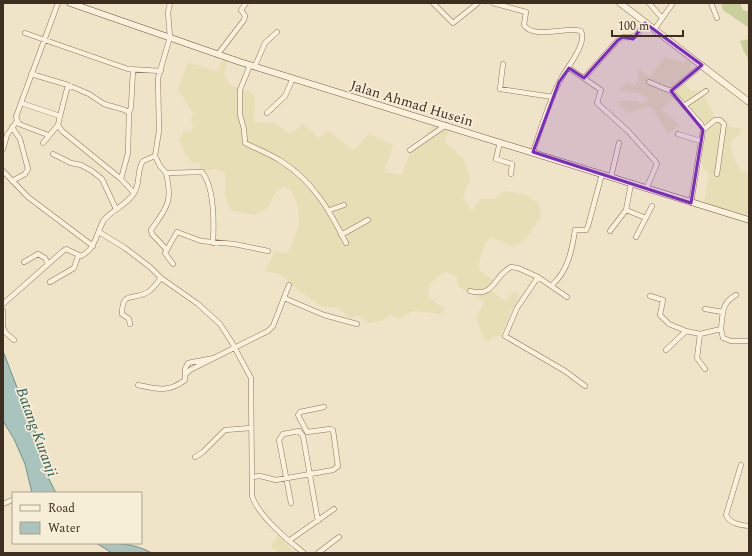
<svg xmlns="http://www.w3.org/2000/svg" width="752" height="556" viewBox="0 0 752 556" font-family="Spectral,serif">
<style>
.farmland{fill:#e6deb5}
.green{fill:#c9cf9b}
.water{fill:#a9c4bc;stroke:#6f938a}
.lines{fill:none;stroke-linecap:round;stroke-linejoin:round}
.street-casing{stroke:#8d765c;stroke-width:5.5}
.secondary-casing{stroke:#6f573f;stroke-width:7}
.street{stroke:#faf1dc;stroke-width:4.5}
.secondary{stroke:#faf1dc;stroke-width:6}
.marked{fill:#7b2cbf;fill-opacity:0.2;stroke:#7b2cbf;stroke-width:3;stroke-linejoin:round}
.labels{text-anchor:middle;stroke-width:3.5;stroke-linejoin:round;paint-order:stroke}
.street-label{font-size:14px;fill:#3d2e20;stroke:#f7eed8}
.water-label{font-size:15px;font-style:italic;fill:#2f5d5a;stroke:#f7eed8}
</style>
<rect width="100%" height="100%" fill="#f0e4c8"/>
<path class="farmland" d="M 224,56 L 228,57 L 224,75 L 230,85 L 250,92 L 255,97 L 254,122 L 274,123 L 290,134 L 303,124 L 319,138 L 328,130 L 353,151 L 369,134 L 393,145 L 384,172 L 401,175 L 410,153 L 433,126 L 449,131 L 444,142 L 463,158 L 470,178 L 463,198 L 472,210 L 481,199 L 496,199 L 504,191 L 524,194 L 539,203 L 541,216 L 527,238 L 514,247 L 491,237 L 486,243 L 479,261 L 479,270 L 494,281 L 488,287 L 505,301 L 515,291 L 520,296 L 510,313 L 501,336 L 493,337 L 489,341 L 484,340 L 476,317 L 484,303 L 476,296 L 458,287 L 457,277 L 445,272 L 429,284 L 428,297 L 445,309 L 440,314 L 413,311 L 399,319 L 390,315 L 382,321 L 368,323 L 359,316 L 350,318 L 339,308 L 323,307 L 301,292 L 280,274 L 265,271 L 275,252 L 288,253 L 299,226 L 298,207 L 291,190 L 284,186 L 275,193 L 267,208 L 254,215 L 230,210 L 225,195 L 225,173 L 215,169 L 203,171 L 199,169 L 200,162 L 193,164 L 185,153 L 179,140 L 184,131 L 190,132 L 194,126 L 190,121 L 193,113 L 178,90 L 188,62 L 218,72 Z
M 665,57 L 684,63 L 686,59 L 692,63 L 690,69 L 696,72 L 684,84 L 692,91 L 702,91 L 716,119 L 725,125 L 741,129 L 741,132 L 730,143 L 733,157 L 741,171 L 749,175 L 749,215 L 704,203 L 709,175 L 702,166 L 702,129 L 681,107 L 675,98 L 661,109 L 680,125 L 668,134 L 651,106 L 627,113 L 616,101 L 636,101 L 641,104 L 648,100 L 646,97 L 639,93 L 619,90 L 627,82 L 635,86 L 638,80 L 637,68 L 650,77 Z
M 278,535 L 295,553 L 278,553 L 271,547 Z"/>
<path class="green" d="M 721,3 L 740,3 L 743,10 L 749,12 L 749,28 L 723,10 Z
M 749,39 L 749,60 L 744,52 L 740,41 Z"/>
<path class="water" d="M 3,351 L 21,398 L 37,436 L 47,475 L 56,493 L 32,493 L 25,464 L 14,439 L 3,421 Z
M 96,543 C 116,543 134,543 152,553 L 112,553 Z"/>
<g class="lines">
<g class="street-casing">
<path id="street" d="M 58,3 L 21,103 L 60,116 L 58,125 L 62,131 L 121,179
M 170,3 L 168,12 L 170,37 L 158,78 L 159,131 L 155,156 L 160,166 L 166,173 L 202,172 C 215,188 214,224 213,243
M 433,3 L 453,23 L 478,3
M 493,3 L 526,12 L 524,25 C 534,40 566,26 581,31 C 587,44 568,66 562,77 C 550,97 541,129 533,152
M 649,3 L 662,18
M 711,3 L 717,18
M 654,30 L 673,3
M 25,33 L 128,69 L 161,71
M 218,54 L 244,20 L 245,16 L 241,10 L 246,3
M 503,64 L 500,89 L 553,97
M 250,65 L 240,90 L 240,115 L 244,129 L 245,143 C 257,149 270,154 281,161 C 313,181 330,211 346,243
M 255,66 L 265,43 L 277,32
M 569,68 L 601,90 L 597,103 L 628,131 L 655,161 L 657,164 L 646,189
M 31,74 L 68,85 L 89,94 L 104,104 L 125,110 L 129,113 L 128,153 L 121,179 L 134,193
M 584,78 L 618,40 L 623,37 C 637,39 637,34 645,23
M 649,82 L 671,91
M 21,103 L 16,117 L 19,124 L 48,135
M 684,106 L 706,91
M 129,113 L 131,107 L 133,70
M 267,113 L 285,96 L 293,78
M 60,116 L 68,85
M 12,127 L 20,139 L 28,169 L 25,174 L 12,181
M 703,130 L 715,120 L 720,120 L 724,124 L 717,174
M 678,134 L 700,141
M 500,142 L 496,159 L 512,164 L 511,174
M 43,143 L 58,125
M 3,149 L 7,135 L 17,121
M 410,150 L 446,125
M 53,154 L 71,163 L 81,165 L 92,171 L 102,179 L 116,209
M 3,171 L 28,197 L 93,246
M 166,173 C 173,203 167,207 151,230 L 152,234 L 167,250
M 611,177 L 619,143
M 691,203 L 703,130 L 701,124 L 671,91 L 702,65
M 330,210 L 344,205
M 626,210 L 646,218
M 610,231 L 626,210 L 631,184
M 99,232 L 125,248 L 150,267 L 161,278 L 198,304 L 220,324 L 231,341 L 251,378 L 252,496 C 258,515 288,541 304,553
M 341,235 L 368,220
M 636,237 L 652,206
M 24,262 L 38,254 L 45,258 L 48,264
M 173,264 L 165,253 L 177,232 L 201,241 L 234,244 L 268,251
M 50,282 L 74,268 L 78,256
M 552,285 C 568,271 572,250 575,230 L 586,230 L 588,226 L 602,174
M 470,291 C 495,298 493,276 511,267 L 518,268 L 538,277
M 650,296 L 663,300 L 660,315 L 669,324 L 686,331
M 567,297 L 538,277 L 517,308 L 505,336 L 565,371 L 585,386
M 284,298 L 324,315 L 357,324
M 3,304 L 63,251 L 66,249 L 81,256 C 96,249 96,233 104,220 C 113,209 127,205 134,193 C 141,183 136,171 143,161 L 155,156
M 705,309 L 723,312
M 3,311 L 3,326
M 130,324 L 129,319 L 122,314 C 122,290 133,301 148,292 C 153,289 157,283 161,278
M 3,328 L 6,333 L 14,340
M 721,329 L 723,338 L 731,341 L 749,341
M 700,334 L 697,358 L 705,369
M 666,350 L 686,331 L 700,334 L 721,329 C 723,314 721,303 736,295
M 185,374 L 185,369 L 188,363 L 214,358
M 138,385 C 157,389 168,393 185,380 L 185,375 L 190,370 L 268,331 L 273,326 L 289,285
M 195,457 L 203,452 L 225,430 L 251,428
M 741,465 L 726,515 C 730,524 741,525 749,526
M 252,477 L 260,476 L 276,480 L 333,470 L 338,466 L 333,430 L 330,429 L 307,432 L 298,415 L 300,412 L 324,407
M 291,503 L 279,440 L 283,434 L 299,431 L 303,436 L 318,521
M 3,504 L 12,500
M 290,540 L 334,509
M 318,553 L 339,537"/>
</g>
<g class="secondary-casing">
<path id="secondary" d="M 70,3 L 240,62 L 749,220
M 620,3 L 749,102"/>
</g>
<use href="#street" class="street"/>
<use href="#secondary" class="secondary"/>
</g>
<path class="marked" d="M 645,23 L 702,65 L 671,91 L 703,130 L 691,203 L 533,152 L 559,82 L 569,68 L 584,78 L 618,40 L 623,37 L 633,39 Z"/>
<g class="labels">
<g class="street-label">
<text transform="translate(412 103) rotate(17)" y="5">Jalan Ahmad Husein</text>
</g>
<g class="water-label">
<text transform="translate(37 432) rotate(70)" y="5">Batang Kuranji</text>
</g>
</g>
<rect width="752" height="556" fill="none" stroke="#3d2e20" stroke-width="8"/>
<rect x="12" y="492" width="130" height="52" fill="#f7eed8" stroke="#ada18e"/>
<rect x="20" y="505" width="20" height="6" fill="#faf1dc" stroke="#ada18e"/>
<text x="48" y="512" font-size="12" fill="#3d2e20">Road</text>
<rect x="20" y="522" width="20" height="12" fill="#a9c4bc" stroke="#ada18e"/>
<text x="48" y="532" font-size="12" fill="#3d2e20">Water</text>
<path d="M612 30v6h71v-6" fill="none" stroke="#3d2e20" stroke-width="2"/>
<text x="618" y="30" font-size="12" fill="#3d2e20" stroke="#f7eed8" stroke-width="3" paint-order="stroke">100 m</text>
</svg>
